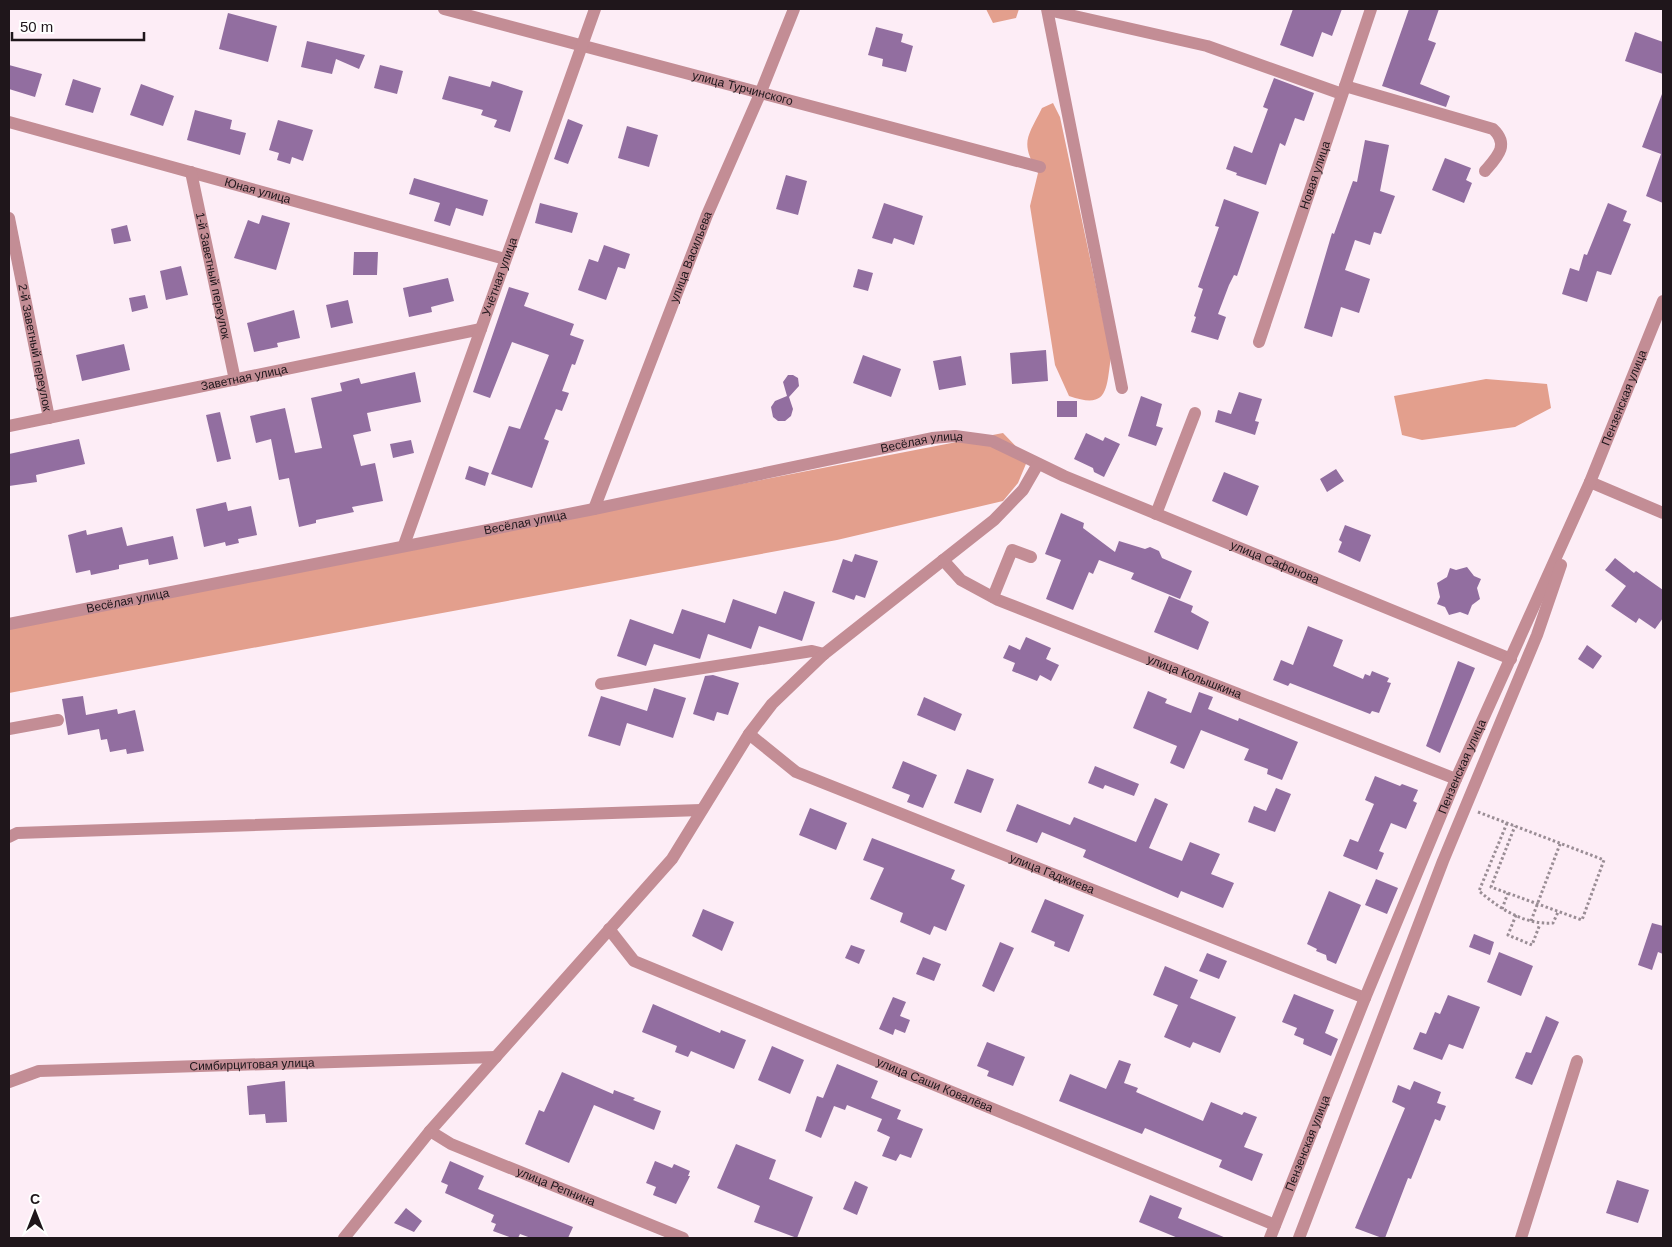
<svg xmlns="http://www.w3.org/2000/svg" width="1672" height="1247" viewBox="0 0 1672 1247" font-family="Arial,sans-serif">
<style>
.forest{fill:#e39f8d}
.building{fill:#926ea0}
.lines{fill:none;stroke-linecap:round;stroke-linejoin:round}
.path{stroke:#9a8d95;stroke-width:3;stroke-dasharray:2.5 2.5;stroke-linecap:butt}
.minor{stroke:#c38d95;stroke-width:12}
.labels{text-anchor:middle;stroke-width:5;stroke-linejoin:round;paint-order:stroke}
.street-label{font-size:12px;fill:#1f161b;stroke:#fff}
</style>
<rect width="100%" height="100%" fill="#fdedf6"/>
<path class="forest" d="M 986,9 L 1019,9 L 1016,18 L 993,23 Z
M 1053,103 L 1060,117 L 1111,357 C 1106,389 1109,410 1069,396 L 1055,365 L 1030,206 L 1038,173 C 1020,142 1027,138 1042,108 Z
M 1486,379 L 1547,384 L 1551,408 L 1515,427 L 1422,440 L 1402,435 L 1394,396 Z
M 1003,433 L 1028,459 L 1018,483 L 1003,501 L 837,540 L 9,693 L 9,626 Z"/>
<path class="building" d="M 1293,9 L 1342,9 L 1332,36 L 1322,32 L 1313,57 L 1280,45 Z
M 1409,9 L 1439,9 L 1428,40 L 1436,43 L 1420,84 L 1450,96 L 1446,107 L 1382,86 Z
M 228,13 L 277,26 L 268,62 L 219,49 Z
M 876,27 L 903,34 L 901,42 L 913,46 L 906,72 L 882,66 L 883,59 L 868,55 Z
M 1635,32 L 1663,42 L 1663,74 L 1625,61 Z
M 307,41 L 324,45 L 365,55 L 359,69 L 336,59 L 332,74 L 301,67 Z
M 9,65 L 42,74 L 35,97 L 9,89 Z
M 380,65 L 403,71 L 397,94 L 374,88 Z
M 449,76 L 490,87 L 492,81 L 523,91 L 510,132 L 494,127 L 497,120 L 481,115 L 483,110 L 442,99 Z
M 1274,78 L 1314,93 L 1304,121 L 1295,118 L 1285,146 L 1280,143 L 1266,185 L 1236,175 L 1237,173 L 1226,169 L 1234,146 L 1252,153 L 1268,109 L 1263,107 Z
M 73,79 L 101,88 L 93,113 L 65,105 Z
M 141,84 L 174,96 L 163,126 L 130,115 Z
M 1662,94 L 1663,95 L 1663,203 L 1646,196 L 1661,154 L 1642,147 Z
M 195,110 L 232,120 L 230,129 L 246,133 L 240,155 L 187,140 Z
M 568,119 L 583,125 L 568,164 L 554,159 Z
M 278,120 L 313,130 L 303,161 L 292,157 L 290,164 L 277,160 L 279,153 L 269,150 Z
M 627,126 L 658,135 L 649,167 L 618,158 Z
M 1365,140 L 1389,145 L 1380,191 L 1395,196 L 1381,234 L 1374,232 L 1370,245 L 1355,240 L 1345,270 L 1370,279 L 1359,313 L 1341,307 L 1332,337 L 1304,328 L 1332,233 L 1334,234 L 1353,181 L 1357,182 Z
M 1445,158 L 1471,168 L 1466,180 L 1472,183 L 1464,203 L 1432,190 Z
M 786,175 L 807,181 L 798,215 L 776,209 Z
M 414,178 L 488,200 L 483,216 L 456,208 L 450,226 L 434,221 L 440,203 L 409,194 Z
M 1224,199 L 1259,212 L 1237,276 L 1234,275 L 1229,285 L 1218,314 L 1226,317 L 1218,340 L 1191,332 L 1196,317 L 1194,316 L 1203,289 L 1198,287 L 1219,227 L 1215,226 Z
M 540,203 L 578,213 L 572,233 L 535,223 Z
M 884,203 L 923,216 L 914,245 L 894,238 L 892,244 L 872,238 Z
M 1608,203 L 1627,211 L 1623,221 L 1631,224 L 1611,275 L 1597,271 L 1587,302 L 1562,294 L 1570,268 L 1579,271 L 1584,254 L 1587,255 Z
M 262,215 L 290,223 L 276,270 L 234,258 L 248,220 L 259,224 Z
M 127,225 L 131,241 L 114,244 L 111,229 Z
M 604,245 L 630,254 L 625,269 L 618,267 L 606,300 L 578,290 L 589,259 L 598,262 Z
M 354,252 L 378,252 L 377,275 L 353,275 Z
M 181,266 L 188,295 L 166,300 L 160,271 Z
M 858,269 L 873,273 L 868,291 L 853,287 Z
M 448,278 L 454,301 L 431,307 L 432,312 L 409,317 L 403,288 Z
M 509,287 L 529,293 L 524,306 L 574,324 L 570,335 L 584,340 L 575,365 L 572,364 L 562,391 L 569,393 L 562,411 L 556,409 L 544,439 L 549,441 L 532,488 L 491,474 L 509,426 L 520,429 L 549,355 L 512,342 L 490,398 L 473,392 Z
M 145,295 L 148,308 L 132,312 L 129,298 Z
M 348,300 L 353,323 L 331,328 L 326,305 Z
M 294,310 L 300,338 L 277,343 L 278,347 L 254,352 L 247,323 Z
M 124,344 L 130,370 L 82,381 L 76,355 Z
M 1046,350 L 1048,381 L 1012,384 L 1010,353 Z
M 863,355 L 901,369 L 891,397 L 853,383 Z
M 961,356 L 966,385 L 939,390 L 933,361 Z
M 415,372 L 421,402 L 367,413 L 371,431 L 353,435 L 361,466 L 375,463 L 383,501 L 352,507 L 354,512 L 316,520 L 316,523 L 299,527 L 289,478 L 279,480 L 271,439 L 256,443 L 250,416 L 285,408 L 295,453 L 322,448 L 311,398 L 342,391 L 340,383 L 359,378 L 361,384 Z
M 788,375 L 793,375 L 798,378 L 799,386 L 789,397 L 793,409 L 791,416 L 785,421 L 778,421 L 773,417 L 771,407 L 775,401 L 787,396 L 783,382 Z
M 1239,392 L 1262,399 L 1255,421 L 1259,422 L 1255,435 L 1215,422 L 1218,410 L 1231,414 Z
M 1141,396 L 1162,404 L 1156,426 L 1163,428 L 1156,446 L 1128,436 Z
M 1057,401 L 1077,401 L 1077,417 L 1057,417 Z
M 220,412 L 231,459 L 217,462 L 206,415 Z
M 1086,433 L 1103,441 L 1105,437 L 1120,444 L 1104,477 L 1094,472 L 1093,468 L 1074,459 Z
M 79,439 L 85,464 L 36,475 L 37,482 L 9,486 L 9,454 Z
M 411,440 L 414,453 L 393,458 L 390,444 Z
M 469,466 L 489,473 L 485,486 L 465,479 Z
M 1336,469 L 1344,481 L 1327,492 L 1320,479 Z
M 1224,472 L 1259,486 L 1247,516 L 1212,501 Z
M 226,502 L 228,511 L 251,506 L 257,535 L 238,539 L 239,543 L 226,546 L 225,542 L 204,547 L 196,509 Z
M 1061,513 L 1084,523 L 1083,528 L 1115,552 L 1119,541 L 1145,549 L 1150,547 L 1159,551 L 1162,558 L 1192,571 L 1180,599 L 1131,579 L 1134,573 L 1099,560 L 1093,574 L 1089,572 L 1073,610 L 1046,599 L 1061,560 L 1045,554 Z
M 1345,525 L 1371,535 L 1360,562 L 1338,552 L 1342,542 L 1339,540 Z
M 122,527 L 127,546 L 173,536 L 178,559 L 149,565 L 148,559 L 119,565 L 119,569 L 91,575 L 90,570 L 76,573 L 68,535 L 86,530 L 87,535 Z
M 855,554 L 878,561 L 865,598 L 856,595 L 854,600 L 832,592 L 843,559 L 852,562 Z
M 1615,558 L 1634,573 L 1636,571 L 1663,590 L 1663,618 L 1655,629 L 1639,618 L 1636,623 L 1611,606 L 1626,586 L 1605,570 Z
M 1467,567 L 1474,576 L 1481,579 L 1477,588 L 1480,599 L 1472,605 L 1468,615 L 1460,612 L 1449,615 L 1445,607 L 1437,604 L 1440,597 L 1437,583 L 1447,577 L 1450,568 L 1456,570 Z
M 784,591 L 815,602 L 802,641 L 759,626 L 751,649 L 708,634 L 700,659 L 654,644 L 646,666 L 617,656 L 630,619 L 673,634 L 682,609 L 725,623 L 733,599 L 776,614 Z
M 1169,596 L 1193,606 L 1191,612 L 1209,622 L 1198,650 L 1154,632 Z
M 1308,626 L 1343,640 L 1333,666 L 1363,679 L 1365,674 L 1370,676 L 1372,671 L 1389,678 L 1387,682 L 1391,683 L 1379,713 L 1372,711 L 1370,714 L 1290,683 L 1288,686 L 1273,680 L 1281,660 L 1293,665 Z
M 1026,637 L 1051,648 L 1046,659 L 1059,665 L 1051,681 L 1040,675 L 1037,681 L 1012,671 L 1015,663 L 1003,658 L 1009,645 L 1020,650 Z
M 1587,645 L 1602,656 L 1593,669 L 1578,659 Z
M 1458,661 L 1475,668 L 1440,753 L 1426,746 Z
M 713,675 L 739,683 L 728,715 L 717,712 L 714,721 L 693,714 L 705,676 Z
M 654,688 L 686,698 L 673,738 L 627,723 L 620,746 L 588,736 L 601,696 L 647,711 Z
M 1148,691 L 1167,699 L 1165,703 L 1191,713 L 1199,692 L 1213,697 L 1208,709 L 1238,721 L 1239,718 L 1298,742 L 1282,780 L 1267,774 L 1268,769 L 1244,760 L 1249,749 L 1201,730 L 1184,769 L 1170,763 L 1177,746 L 1133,728 Z
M 83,696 L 86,715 L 117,709 L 118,714 L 135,710 L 144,751 L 127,754 L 126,749 L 110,752 L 107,739 L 101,740 L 99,729 L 68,735 L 62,699 Z
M 924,697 L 962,714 L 955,731 L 917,715 Z
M 903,761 L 937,775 L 923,808 L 907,802 L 910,795 L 892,788 Z
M 1095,766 L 1139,784 L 1134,796 L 1105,785 L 1103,789 L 1088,783 Z
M 967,769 L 994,779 L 981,813 L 954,803 Z
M 1375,776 L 1400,786 L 1402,784 L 1418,790 L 1413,801 L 1417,803 L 1406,829 L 1391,823 L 1379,851 L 1384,853 L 1377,870 L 1343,856 L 1350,839 L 1358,842 L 1374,804 L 1365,800 Z
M 1276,788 L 1291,794 L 1275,832 L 1248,822 L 1254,806 L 1266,811 Z
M 1155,798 L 1168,804 L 1149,848 L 1182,861 L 1190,842 L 1220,854 L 1211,874 L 1234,883 L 1223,908 L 1181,891 L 1178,898 L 1083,857 L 1086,850 L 1042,832 L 1037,843 L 1006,831 L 1017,804 L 1070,825 L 1074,817 L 1136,842 Z
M 810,808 L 847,823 L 836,850 L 799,835 Z
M 872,838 L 955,870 L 951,879 L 965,885 L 946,931 L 934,926 L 930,935 L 900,922 L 903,913 L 870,899 L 884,868 L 863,860 Z
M 1376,879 L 1398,888 L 1387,914 L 1365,905 Z
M 1329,891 L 1361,905 L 1336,964 L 1327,960 L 1326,955 L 1316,951 L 1317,949 L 1307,944 Z
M 1045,899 L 1084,915 L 1069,952 L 1054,946 L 1055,942 L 1031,932 Z
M 703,909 L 734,922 L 722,951 L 692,936 Z
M 1652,923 L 1663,926 L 1663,954 L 1658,952 L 1652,970 L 1638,965 Z
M 1474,934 L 1494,942 L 1490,955 L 1469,947 Z
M 1000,942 L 1014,948 L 994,992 L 982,986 Z
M 851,945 L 865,950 L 859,964 L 845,958 Z
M 1499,952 L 1533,966 L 1521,996 L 1487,982 Z
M 1207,953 L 1227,961 L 1219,979 L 1199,971 Z
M 923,957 L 941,964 L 934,981 L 916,974 Z
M 1165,966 L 1198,980 L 1190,998 L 1236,1017 L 1220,1053 L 1193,1042 L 1190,1048 L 1164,1037 L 1178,1005 L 1153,995 Z
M 1294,994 L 1334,1010 L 1325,1033 L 1338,1039 L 1331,1056 L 1303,1044 L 1304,1039 L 1294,1035 L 1297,1028 L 1282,1022 Z
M 1448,995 L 1480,1007 L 1463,1049 L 1449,1044 L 1442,1060 L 1413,1049 L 1420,1032 L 1426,1034 L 1435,1012 L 1440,1014 Z
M 893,997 L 906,1002 L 900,1016 L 910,1020 L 905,1033 L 895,1029 L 893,1035 L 879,1029 Z
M 653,1004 L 720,1033 L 721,1030 L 746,1040 L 734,1069 L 691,1051 L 688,1057 L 675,1052 L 677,1046 L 642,1032 Z
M 1546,1016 L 1559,1022 L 1532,1085 L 1515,1078 L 1526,1052 L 1531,1053 Z
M 987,1042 L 1025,1057 L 1013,1086 L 987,1076 L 989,1071 L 977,1066 Z
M 772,1046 L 804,1060 L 790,1094 L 758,1080 Z
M 1119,1060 L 1131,1064 L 1124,1083 L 1138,1088 L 1136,1092 L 1203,1121 L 1211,1102 L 1242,1115 L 1244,1112 L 1257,1117 L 1244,1147 L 1263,1154 L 1252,1181 L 1219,1167 L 1222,1160 L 1181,1143 L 1145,1128 L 1142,1134 L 1059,1101 L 1070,1074 L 1106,1089 Z
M 837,1064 L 878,1081 L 871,1098 L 901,1110 L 897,1119 L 923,1129 L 911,1158 L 900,1154 L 896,1161 L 882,1156 L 890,1137 L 877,1131 L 882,1119 L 847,1105 L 845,1110 L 834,1106 L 821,1138 L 805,1131 L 817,1096 L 823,1098 Z
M 562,1072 L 613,1094 L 614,1090 L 635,1098 L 633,1100 L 661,1111 L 654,1130 L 594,1105 L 569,1163 L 525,1144 L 539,1110 L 544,1112 Z
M 285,1081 L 287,1122 L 266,1123 L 265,1114 L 249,1115 L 247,1086 Z
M 1414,1081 L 1441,1092 L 1437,1103 L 1446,1106 L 1440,1121 L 1435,1119 L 1411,1179 L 1408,1178 L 1385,1238 L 1382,1238 L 1355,1228 L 1405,1108 L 1392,1102 L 1398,1085 L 1410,1090 Z
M 736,1144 L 776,1160 L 769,1179 L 813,1197 L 797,1238 L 754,1222 L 760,1206 L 717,1188 Z
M 450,1161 L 484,1176 L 478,1189 L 573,1227 L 568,1238 L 531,1238 L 520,1234 L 518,1238 L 512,1238 L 493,1231 L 496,1224 L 491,1222 L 494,1215 L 445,1193 L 448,1185 L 441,1182 Z
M 655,1161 L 672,1168 L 674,1164 L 690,1171 L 688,1176 L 690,1176 L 676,1204 L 653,1195 L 656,1187 L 646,1183 Z
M 1617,1180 L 1649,1190 L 1638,1223 L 1606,1213 Z
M 855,1181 L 868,1187 L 857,1215 L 843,1209 Z
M 1150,1195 L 1182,1208 L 1178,1218 L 1226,1238 L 1178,1238 L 1139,1222 Z
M 406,1208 L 422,1221 L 414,1232 L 394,1223 Z"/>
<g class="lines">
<path class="path" d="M 1478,812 C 1520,828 1562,844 1604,860 L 1582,920 L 1491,887 L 1515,826
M 1507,823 L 1479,891 C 1500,909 1525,925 1553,923 L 1558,912
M 1502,909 L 1508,893
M 1516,915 L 1508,935 L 1532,945 L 1540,924
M 1531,921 L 1560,844"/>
<g class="minor">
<path id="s1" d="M 444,9 L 1040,167"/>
<path d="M 1047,9 L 1122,388"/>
<path d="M 1048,10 L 1207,46 L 1342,94"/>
<path d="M 1345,86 L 1493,129 C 1510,145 1497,157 1485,171"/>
<path id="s2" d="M 9,122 L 505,259"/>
<path id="s3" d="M 191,172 L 235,380"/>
<path id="s4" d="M 9,218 L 49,418"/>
<path id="s5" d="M 1259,342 L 1371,9"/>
<path id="s6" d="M 9,426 L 481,329"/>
<path d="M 1590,482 L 1663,513"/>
<path id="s7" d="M 594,509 L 707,215 L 760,94 L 794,9"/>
<path d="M 1156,514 L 1195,413"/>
<path id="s8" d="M 404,545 L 595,9"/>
<path id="s9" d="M 943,560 L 961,580 L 998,600 L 1456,779"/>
<path d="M 993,597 L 1012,550 L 1031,557"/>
<path id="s10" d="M 9,624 L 594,509 L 932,438 L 955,436 L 992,441 L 1064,476 L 1511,659"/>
<path d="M 601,684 L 812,651 L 824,654"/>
<path d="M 9,729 L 58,720"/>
<path id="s11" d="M 749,734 L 796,772 L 1365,998"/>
<path d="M 9,837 L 17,833 L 701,810"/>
<path id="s12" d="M 609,929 L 634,961 L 1275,1225"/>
<path id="s13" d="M 9,1082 L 39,1071 L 496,1057"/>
<path id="s14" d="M 430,1131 L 451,1144 L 683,1238"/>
<path d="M 344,1238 L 430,1131 L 672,859 L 749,734 L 772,704 L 824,654 L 994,520 L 1023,490 L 1038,464"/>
<path id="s15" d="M 1270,1238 L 1365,998 L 1456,779 L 1590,482 L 1663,301"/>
<path d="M 1299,1238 L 1443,861 L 1537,635 L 1561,565"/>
<path d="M 1521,1238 L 1577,1061"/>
</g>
</g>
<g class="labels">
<g class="street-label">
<text dy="4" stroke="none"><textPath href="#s1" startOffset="309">улица Турчинского</textPath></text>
<text dy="4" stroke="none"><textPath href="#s5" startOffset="176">Новая улица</textPath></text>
<text dy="4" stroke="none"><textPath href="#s2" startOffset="258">Юная улица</textPath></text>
<text dy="4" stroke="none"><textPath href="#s7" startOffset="270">улица Васильева</textPath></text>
<text dy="4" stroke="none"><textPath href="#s3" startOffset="106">1-й Заветный переулок</textPath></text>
<text dy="4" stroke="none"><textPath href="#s8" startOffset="285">Учётная улица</textPath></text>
<text dy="4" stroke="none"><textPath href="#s4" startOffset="132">2-й Заветный переулок</textPath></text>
<text dy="4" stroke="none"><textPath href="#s6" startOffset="240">Заветная улица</textPath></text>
<text dy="4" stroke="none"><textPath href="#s15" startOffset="912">Пензенская улица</textPath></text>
<text dy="4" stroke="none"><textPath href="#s10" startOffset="931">Весёлая улица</textPath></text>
<text dy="4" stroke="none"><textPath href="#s10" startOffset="526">Весёлая улица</textPath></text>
<text dy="4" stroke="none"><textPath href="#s10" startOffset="1310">улица Сафонова</textPath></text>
<text dy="4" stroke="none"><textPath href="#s10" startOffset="121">Весёлая улица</textPath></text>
<text dy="4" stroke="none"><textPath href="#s9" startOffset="280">улица Колышкина</textPath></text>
<text dy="4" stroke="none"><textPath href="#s15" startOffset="509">Пензенская улица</textPath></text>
<text dy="4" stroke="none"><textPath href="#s11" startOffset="336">улица Гаджиева</textPath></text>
<text dy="4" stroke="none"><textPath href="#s13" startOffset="245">Симбирцитовая улица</textPath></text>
<text dy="4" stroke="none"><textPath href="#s12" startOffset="366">улица Саши Ковалёва</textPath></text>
<text dy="4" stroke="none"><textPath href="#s15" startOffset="102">Пензенская улица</textPath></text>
<text dy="4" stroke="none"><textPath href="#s14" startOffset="138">улица Репнина</textPath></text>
</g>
</g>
<rect width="1672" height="1247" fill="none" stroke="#1f161b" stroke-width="20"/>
<g transform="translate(35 1212)" stroke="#ffffff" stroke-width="4" paint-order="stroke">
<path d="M0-4L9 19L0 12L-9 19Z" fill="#1f161b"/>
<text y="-8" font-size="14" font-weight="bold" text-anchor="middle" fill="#1f161b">С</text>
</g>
<path d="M12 32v8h132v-8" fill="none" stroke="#1f161b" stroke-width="2.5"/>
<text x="20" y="32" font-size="15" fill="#1f161b" stroke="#ffffff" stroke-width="4" paint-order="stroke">50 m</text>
</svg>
